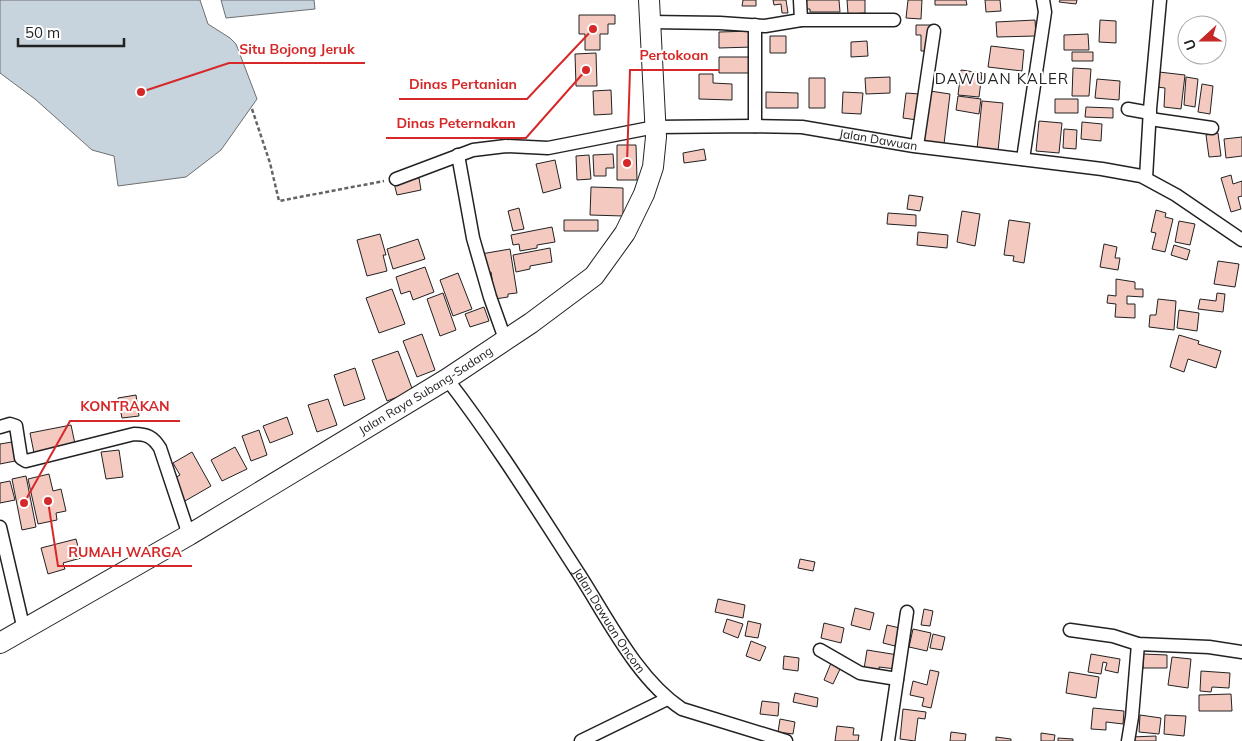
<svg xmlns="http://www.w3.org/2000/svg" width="1242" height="741" viewBox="0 0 1242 741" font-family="Mulish,sans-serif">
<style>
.water{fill:#c7d3dd;stroke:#6f6f6f}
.building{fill:#f3c9c0;stroke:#222}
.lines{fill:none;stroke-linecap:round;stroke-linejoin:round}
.minor-casing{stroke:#222;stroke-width:15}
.primary-casing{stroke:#222;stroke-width:22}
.path{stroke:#646464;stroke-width:2.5;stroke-dasharray:4 2.5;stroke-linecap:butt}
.minor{stroke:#fff;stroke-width:12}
.primary{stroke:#fff;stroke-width:20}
.labels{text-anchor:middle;stroke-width:4;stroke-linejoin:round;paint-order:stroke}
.street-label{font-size:12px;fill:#222;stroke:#fff}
.quarter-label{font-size:15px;letter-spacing:1px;fill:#222;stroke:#fff}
.leader{fill:none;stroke:#d62828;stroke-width:2}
.callout-dot{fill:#d62828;stroke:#fff;stroke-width:2}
.callout-label{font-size:14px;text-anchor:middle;font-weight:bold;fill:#d62828;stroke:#fff;stroke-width:4;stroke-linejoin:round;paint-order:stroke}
</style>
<rect width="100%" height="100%" fill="#fff"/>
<path class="water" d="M 0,0 L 200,0 L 208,24 L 230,38 L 236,44 L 257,99 L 221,150 L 186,177 L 118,186 L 114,156 L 92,150 L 35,99 L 0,73 Z
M 221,0 L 314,0 L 315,9 L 226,18 Z"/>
<path class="building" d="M 743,0 L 756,0 L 756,6 L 742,6 Z
M 773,0 L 786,0 L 788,13 L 782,13 L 781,4 L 774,5 Z
M 806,0 L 839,0 L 840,12 L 810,12 L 810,9 L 806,9 Z
M 847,0 L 865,0 L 865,13 L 848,14 Z
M 908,0 L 922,0 L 921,19 L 906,18 Z
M 935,0 L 966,0 L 967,5 L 935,5 Z
M 985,0 L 1000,0 L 1001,11 L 986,12 Z
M 1060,0 L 1077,0 L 1076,4 L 1059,2 Z
M 579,15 L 615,15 L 615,24 L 608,24 L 608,34 L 600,34 L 600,50 L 585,50 L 585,34 L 579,34 Z
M 1035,20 L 1036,36 L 997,37 L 996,22 Z
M 1100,20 L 1116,21 L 1116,43 L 1099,42 Z
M 916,25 L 931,25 L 930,51 L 921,51 L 921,35 L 916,35 Z
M 753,31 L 753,47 L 719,48 L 719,32 Z
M 1088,34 L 1089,50 L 1064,50 L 1064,35 Z
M 770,36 L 786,36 L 786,53 L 770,53 Z
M 867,41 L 868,56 L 851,57 L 851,42 Z
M 991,46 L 1024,50 L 1022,71 L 988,67 Z
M 1072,52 L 1093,52 L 1093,61 L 1072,61 Z
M 596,53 L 597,86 L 576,86 L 575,54 Z
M 719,57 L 753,57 L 753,73 L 719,73 Z
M 1073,68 L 1091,69 L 1089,96 L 1072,96 Z
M 961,70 L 982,73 L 979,97 L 958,95 Z
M 1159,72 L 1185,75 L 1181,109 L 1164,107 L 1165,88 L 1157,87 Z
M 699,74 L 713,74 L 713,83 L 732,84 L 732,100 L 699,99 Z
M 890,77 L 890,93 L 866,94 L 865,78 Z
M 1186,77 L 1198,79 L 1195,107 L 1184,105 Z
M 809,78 L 825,78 L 825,108 L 809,108 Z
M 1097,79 L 1120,81 L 1119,100 L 1095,98 Z
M 1202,84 L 1213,86 L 1210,114 L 1198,112 Z
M 611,90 L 612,114 L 594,115 L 593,91 Z
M 930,91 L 950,94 L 944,144 L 924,141 Z
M 766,92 L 798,93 L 798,108 L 766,108 Z
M 843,92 L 863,93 L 861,114 L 842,113 Z
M 906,93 L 920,94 L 917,120 L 903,118 Z
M 958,96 L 981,99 L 979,114 L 956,110 Z
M 1055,99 L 1078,99 L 1078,113 L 1055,113 Z
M 982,101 L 1003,103 L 998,151 L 977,149 Z
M 1086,107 L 1113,108 L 1113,118 L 1085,117 Z
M 1039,121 L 1062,123 L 1059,153 L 1036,151 Z
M 1082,122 L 1102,124 L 1101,141 L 1081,139 Z
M 1064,129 L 1077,130 L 1076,149 L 1063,148 Z
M 1218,133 L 1221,156 L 1209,157 L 1206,135 Z
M 1242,137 L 1242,156 L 1226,158 L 1224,139 Z
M 617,145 L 636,145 L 637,180 L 617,180 Z
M 704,149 L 706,160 L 684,163 L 683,153 Z
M 613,154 L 614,168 L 606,168 L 606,176 L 594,176 L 593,155 Z
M 589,155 L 591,179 L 577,180 L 576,156 Z
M 555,160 L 561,188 L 543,193 L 536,164 Z
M 1231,175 L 1233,184 L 1242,181 L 1242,196 L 1238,197 L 1241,209 L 1231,212 L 1221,178 Z
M 419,178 L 421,190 L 397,195 L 394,183 Z
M 591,187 L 623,188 L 623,216 L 590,215 Z
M 909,195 L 923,197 L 920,211 L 907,209 Z
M 519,208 L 524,229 L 513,231 L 508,211 Z
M 1156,210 L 1166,213 L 1165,217 L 1173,219 L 1165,252 L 1152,249 L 1156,233 L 1151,232 Z
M 962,211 L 980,214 L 975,246 L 957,242 Z
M 888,213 L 916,215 L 916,226 L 887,224 Z
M 564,220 L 598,220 L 598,231 L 564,231 Z
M 1009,220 L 1030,223 L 1024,263 L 1013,261 L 1014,256 L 1004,255 Z
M 1179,221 L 1195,224 L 1190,245 L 1175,242 Z
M 552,227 L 555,242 L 537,245 L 537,248 L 520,251 L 519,244 L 513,245 L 511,235 Z
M 918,232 L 948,235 L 947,248 L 917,245 Z
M 380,234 L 386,255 L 383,255 L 387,271 L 367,276 L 357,240 Z
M 418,239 L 425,259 L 393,269 L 387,249 Z
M 1104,244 L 1117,247 L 1115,258 L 1120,258 L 1118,270 L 1100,267 Z
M 1174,245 L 1190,250 L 1187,260 L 1171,255 Z
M 550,248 L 552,262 L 530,266 L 530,269 L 516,272 L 513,255 Z
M 510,249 L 517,293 L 508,294 L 508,297 L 495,299 L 491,272 L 483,273 L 481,254 Z
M 1218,261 L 1239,264 L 1235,287 L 1214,284 Z
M 425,267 L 434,292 L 413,300 L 410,291 L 401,294 L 396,277 Z
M 458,273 L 472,309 L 453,316 L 440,280 Z
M 1116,279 L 1135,282 L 1135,289 L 1143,289 L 1143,297 L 1127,296 L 1127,304 L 1135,304 L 1135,318 L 1115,317 L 1116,304 L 1107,303 L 1108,295 L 1116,296 Z
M 392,289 L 405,324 L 379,333 L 366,298 Z
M 443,293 L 456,330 L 440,336 L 427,299 Z
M 1217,293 L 1225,294 L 1223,312 L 1198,309 L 1200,299 L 1216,301 Z
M 1158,299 L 1176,301 L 1174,330 L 1149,327 L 1150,315 L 1156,315 Z
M 484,307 L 489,321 L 470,327 L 465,314 Z
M 1179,310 L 1199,313 L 1197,331 L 1177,328 Z
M 422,334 L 435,370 L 417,377 L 403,341 Z
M 1179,335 L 1199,341 L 1198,344 L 1221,351 L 1216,368 L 1188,359 L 1184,372 L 1170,367 Z
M 398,351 L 413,391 L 387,401 L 372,360 Z
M 355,368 L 365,399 L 344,406 L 334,375 Z
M 136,395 L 139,416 L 122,418 L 118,398 Z
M 328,399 L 337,425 L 317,432 L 308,405 Z
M 287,417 L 293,434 L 270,443 L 263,426 Z
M 71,425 L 75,444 L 34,453 L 30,433 Z
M 259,430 L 267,455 L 251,461 L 242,436 Z
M 12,442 L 15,461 L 0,464 L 0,444 Z
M 235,447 L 247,469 L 222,481 L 211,460 Z
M 119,450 L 123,477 L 106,479 L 101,452 Z
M 192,452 L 211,486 L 185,501 L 173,479 L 180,475 L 173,463 Z
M 49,474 L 53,491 L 61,489 L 66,511 L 56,513 L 57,520 L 38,524 L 28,479 Z
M 26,476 L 36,527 L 22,530 L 12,479 Z
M 10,481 L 15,500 L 0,503 L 0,483 Z
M 76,539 L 81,558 L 63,563 L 65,569 L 48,574 L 41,548 Z
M 800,559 L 815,562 L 813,571 L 798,568 Z
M 718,599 L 745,605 L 743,618 L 715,612 Z
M 855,608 L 874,613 L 870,630 L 851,625 Z
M 924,609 L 933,611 L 930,626 L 921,625 Z
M 727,619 L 743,624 L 738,638 L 723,632 Z
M 748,621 L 761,624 L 758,638 L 745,636 Z
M 824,623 L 844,628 L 841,643 L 821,638 Z
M 887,625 L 900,628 L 895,646 L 883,643 Z
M 913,629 L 931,633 L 927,651 L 909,647 Z
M 933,634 L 945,637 L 942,650 L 930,648 Z
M 751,641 L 766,647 L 760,661 L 746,656 Z
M 867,650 L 898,655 L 896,669 L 879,667 L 879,671 L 864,669 Z
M 1091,654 L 1120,659 L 1118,673 L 1105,670 L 1107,663 L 1103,662 L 1101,674 L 1088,672 Z
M 1143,654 L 1167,655 L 1167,668 L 1143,668 Z
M 784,656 L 799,658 L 798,671 L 783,669 Z
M 1172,657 L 1191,659 L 1188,688 L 1168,685 Z
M 831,663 L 841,667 L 833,684 L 824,680 Z
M 930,670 L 939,672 L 931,708 L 922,706 L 924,698 L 910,695 L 913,681 L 927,685 Z
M 1201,671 L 1230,673 L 1229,688 L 1212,687 L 1211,692 L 1200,691 Z
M 1069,672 L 1099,677 L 1096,698 L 1066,693 Z
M 795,693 L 818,698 L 817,707 L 793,702 Z
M 1231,694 L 1232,711 L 1199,711 L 1199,695 Z
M 762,701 L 779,703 L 778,716 L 760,714 Z
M 1093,708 L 1124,711 L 1123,724 L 1106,722 L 1106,730 L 1091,729 Z
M 903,709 L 926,712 L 925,719 L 918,718 L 915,741 L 900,739 Z
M 1140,715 L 1161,718 L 1159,734 L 1139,732 Z
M 1165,715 L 1186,716 L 1184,736 L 1164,734 Z
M 780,719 L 795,722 L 793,734 L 778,732 Z
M 837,726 L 854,728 L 853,735 L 859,735 L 858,741 L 835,741 Z
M 951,732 L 966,734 L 965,741 L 950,741 Z
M 1041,733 L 1055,735 L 1054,741 L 1041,741 Z
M 1156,736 L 1156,741 L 1131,741 L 1131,737 Z
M 996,737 L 1011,739 L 1011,741 L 996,741 Z
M 1058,738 L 1073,739 L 1073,741 L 1058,741 Z"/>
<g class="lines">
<g class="minor-casing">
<g id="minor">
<path d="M 800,0 L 801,20"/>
<path d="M 649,22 L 720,23 L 765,26 L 801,20 L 894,20"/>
<path d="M 755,25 L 755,126"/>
<path d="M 1128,109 L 1150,113"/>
<path d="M 1150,119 L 1212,128"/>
<path d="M 917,146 L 934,31"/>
<path d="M 458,155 L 473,238 L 490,297 L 505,339"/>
<path d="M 1023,159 L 1045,12 L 1043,0"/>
<path d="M 1146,178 L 1150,109 L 1160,0"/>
<path id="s1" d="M 396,179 L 473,150 L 506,146 L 548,148 L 655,127 L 755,126 L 802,127 L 914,146 L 1102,169 L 1141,176 L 1176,195 L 1242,240"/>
<path id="s2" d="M 447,379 C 494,440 537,509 579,574 C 608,619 637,679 682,709 L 786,741"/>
<path d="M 0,427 L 10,424 L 16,426 L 21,458 L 26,461 L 134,434 C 147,434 153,437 160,448 L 189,535"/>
<path d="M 0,527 L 24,630"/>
<path d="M 1070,630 L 1113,636 L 1138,644 L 1209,647 L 1242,652"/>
<path d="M 820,650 L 860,673 L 897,679"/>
<path d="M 581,741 L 667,699"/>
<path d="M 888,741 L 907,612"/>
<path d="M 1128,741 L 1132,717 L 1138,644"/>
</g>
</g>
<g class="primary-casing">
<g id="primary">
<path id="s3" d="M 0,643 L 189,535 L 447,379 L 531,323 L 594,276 L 625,233 L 644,194 L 653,167 L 656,137 L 649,0"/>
</g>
</g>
<path class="path" d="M 252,109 L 270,163 L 279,201 L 384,181"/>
<use href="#minor" class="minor"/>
<use href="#primary" class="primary"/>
</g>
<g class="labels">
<g class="street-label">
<text dy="4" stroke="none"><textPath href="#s1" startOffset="491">Jalan Dawuan</textPath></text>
<text dy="4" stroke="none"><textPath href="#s3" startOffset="495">Jalan Raya Subang-Sadang</textPath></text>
<text dy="4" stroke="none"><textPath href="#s2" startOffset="291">Jalan Dawuan Oncom</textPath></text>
</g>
<g class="quarter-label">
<text x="1002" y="84">DAWUAN KALER</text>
</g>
</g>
<path class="leader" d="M141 92L229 63H365M627 163L630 70H719M593 29L527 99H399M586 70L526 138H386M24 503L70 421H180M48 501L58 566H192"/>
<g class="callout-dot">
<circle cx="141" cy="92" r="5"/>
<circle cx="627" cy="163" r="5"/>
<circle cx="593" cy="29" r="5"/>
<circle cx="586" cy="70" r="5"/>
<circle cx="24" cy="503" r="5"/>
<circle cx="48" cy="501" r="5"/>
</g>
<g class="callout-label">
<text x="297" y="54">Situ Bojong Jeruk</text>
<text x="674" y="60">Pertokoan</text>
<text x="463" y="89">Dinas Pertanian</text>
<text x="456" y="128">Dinas Peternakan</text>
<text x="125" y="411">KONTRAKAN</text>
<text x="125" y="557">RUMAH WARGA</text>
</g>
<g transform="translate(1202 40) rotate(249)"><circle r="24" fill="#ffffff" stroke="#a7a7a7"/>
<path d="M0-4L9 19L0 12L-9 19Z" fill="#c62828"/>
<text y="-8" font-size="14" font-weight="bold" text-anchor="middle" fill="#222222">U</text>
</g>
<path d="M18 38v8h106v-8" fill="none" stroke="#222222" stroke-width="2.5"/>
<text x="25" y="38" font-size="15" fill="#222222" stroke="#ffffff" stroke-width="4" paint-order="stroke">50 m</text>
</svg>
